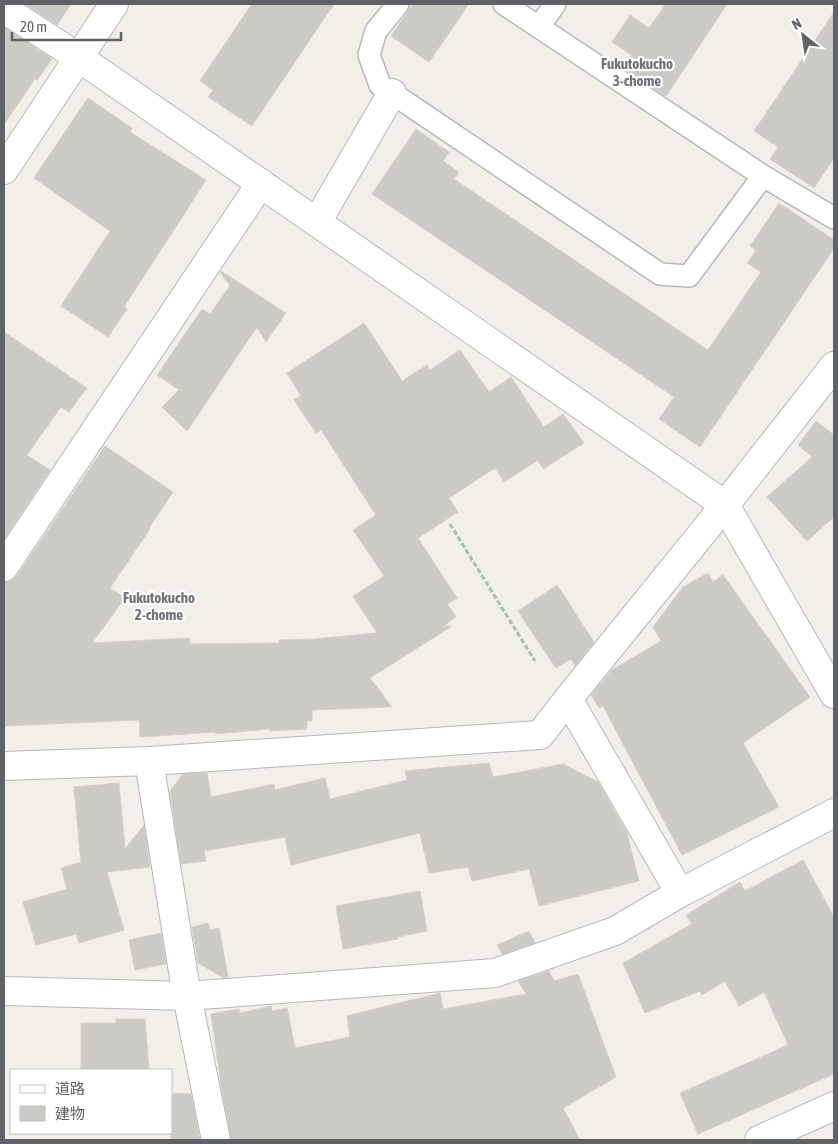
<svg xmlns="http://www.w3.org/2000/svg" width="838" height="1144" viewBox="0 0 838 1144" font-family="'Asap Condensed','Noto Sans JP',sans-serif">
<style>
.building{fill:#cccac5;stroke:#d6d1c6}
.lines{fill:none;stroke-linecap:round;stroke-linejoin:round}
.service-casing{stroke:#b5b8bc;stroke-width:24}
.minor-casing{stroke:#b5b8bc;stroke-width:30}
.path{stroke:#9cc7a9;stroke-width:3;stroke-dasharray:5 2.5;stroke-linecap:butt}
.service{stroke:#fff;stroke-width:21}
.minor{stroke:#fff;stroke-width:28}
.labels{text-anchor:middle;stroke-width:4.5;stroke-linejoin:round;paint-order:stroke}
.neighbourhood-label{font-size:15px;font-weight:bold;fill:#70757a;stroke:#fff}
</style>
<rect width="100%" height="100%" fill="#f1efe8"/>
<path class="building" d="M 25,4 L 71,4 L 57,25 Z
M 252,4 L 334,4 L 252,126 L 208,97 L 213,90 L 200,81 Z
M 413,4 L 469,4 L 429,62 L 391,36 Z
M 666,4 L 727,4 L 666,96 L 625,69 L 628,65 L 626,64 L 632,55 L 612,42 L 630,15 L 649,28 Z
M 834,12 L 834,158 L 814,188 L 770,159 L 778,147 L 754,131 Z
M 4,27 L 52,59 L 37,80 L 35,79 L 4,124 Z
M 88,98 L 132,128 L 130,132 L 206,180 L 124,307 L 127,309 L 108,337 L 61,306 L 110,231 L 34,178 Z
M 416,129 L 449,152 L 443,161 L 459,172 L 454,179 L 708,350 L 761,272 L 747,263 L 756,251 L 750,246 L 779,203 L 834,240 L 834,248 L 700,447 L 659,419 L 674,397 L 372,194 Z
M 221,271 L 286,313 L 266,342 L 257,327 L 187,431 L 162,407 L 179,390 L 157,375 L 202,309 L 210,314 L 230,286 L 220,272 Z
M 364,323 L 402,381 L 427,365 L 430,370 L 460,350 L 489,392 L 511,377 L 544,427 L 563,414 L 584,443 L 543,469 L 538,460 L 504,482 L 495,468 L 449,498 L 458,512 L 418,538 L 457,598 L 447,604 L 456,617 L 442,627 L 452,626 L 370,678 L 392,707 L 312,710 L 312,721 L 307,721 L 307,729 L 271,731 L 270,729 L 215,734 L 216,732 L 140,737 L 139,720 L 4,726 L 4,582 L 11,581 L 17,576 L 105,446 L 173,492 L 149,528 L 150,529 L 110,588 L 125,598 L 92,643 L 189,638 L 190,644 L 280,643 L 279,640 L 314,639 L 377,633 L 353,596 L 384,576 L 353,530 L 376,515 L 321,430 L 316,433 L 294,400 L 301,396 L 287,373 Z
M 4,332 L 87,388 L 69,412 L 61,407 L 27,455 L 50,470 L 4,539 Z
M 816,421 L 834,435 L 834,517 L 807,541 L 767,497 L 812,457 L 798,445 Z
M 708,573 L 713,582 L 723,575 L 810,697 L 743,743 L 779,807 L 682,855 L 603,706 L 599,708 L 591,695 L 612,670 L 661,641 L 653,627 L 683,587 Z
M 557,585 L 594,642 L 575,666 L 571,659 L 556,668 L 518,611 Z
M 489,763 L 493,777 L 563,764 L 598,782 L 627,833 L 639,881 L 539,906 L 529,869 L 472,881 L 468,867 L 429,873 L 420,833 L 291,865 L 285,837 L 204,851 L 206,861 L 181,864 L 170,791 L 183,774 L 207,773 L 211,797 L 274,784 L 275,790 L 325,778 L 330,799 L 407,780 L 405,771 Z
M 119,783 L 125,849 L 144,825 L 150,867 L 107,872 L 124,930 L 79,943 L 76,934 L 36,945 L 23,902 L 67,889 L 61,868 L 81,862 L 74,787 Z
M 803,860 L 834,917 L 834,1074 L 698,1134 L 680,1093 L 788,1045 L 764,992 L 739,1006 L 725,981 L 702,995 L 700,991 L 645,1013 L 623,963 L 692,924 L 686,915 L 740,882 L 745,891 Z
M 420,891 L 427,931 L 397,937 L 398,939 L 343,949 L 336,906 Z
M 208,923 L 210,930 L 219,928 L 228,977 L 224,978 L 198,963 L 192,927 Z
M 529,931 L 535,943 L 502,954 L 497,945 Z
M 161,933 L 166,964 L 135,970 L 129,940 Z
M 549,971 L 554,981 L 578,974 L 616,1077 L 563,1108 L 580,1140 L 231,1140 L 221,1085 L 211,1014 L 239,1009 L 240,1013 L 271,1006 L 272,1011 L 287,1008 L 295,1048 L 350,1037 L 347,1016 L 440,993 L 443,1009 L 526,994 L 518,981 Z
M 116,1019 L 145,1019 L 149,1070 L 81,1070 L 81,1023 L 116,1023 Z
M 171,1093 L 191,1094 L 200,1140 L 171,1140 Z"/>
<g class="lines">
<g class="service-casing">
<path id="service" d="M 398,4 L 376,31 L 369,55 L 380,85 L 660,274 L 689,276 L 763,176
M 504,4 L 763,176 L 834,218
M 539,27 L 555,4"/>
</g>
<g class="minor-casing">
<path id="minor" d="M 4,9 L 78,57 L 725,505 L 834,694
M 4,170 L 114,4
M 317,222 L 392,93
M 4,567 L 261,183
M 568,699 L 680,893
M 149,761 L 187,996 L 216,1140
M 4,766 L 149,761 L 540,735 L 568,699 L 725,505 L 834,366
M 4,991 L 187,996 L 495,973 L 615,931 L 680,893 L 834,813
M 759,1140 L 834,1106"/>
</g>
<path class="path" d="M 450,524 L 535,661"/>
<use href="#service" class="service"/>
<use href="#minor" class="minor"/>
</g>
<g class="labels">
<g class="neighbourhood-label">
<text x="637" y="69">Fukutokucho<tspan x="637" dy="17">3-chome</tspan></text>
<text x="159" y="603">Fukutokucho<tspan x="159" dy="17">2-chome</tspan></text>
</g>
</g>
<rect width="838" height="1144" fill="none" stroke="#5f6368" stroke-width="10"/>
<rect x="10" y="1069" width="162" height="65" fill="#ffffff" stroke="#bfc1c3"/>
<rect x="20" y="1085" width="25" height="8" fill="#ffffff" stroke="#bfc1c3"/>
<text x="55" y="1094" font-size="15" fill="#5f6368">道路</text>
<rect x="20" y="1106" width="25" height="15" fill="#cccac5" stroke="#bfc1c3"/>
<text x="55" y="1119" font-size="15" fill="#5f6368">建物</text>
<g transform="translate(803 35) rotate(330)" stroke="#ffffff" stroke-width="4" paint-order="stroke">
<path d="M0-4L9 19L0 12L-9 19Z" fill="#5f6368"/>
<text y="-8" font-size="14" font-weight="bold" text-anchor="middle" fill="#5f6368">N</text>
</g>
<path d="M12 32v8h109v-8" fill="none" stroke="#5f6368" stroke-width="2.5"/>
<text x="20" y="32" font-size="15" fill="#5f6368" stroke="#ffffff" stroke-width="4" paint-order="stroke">20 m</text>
</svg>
